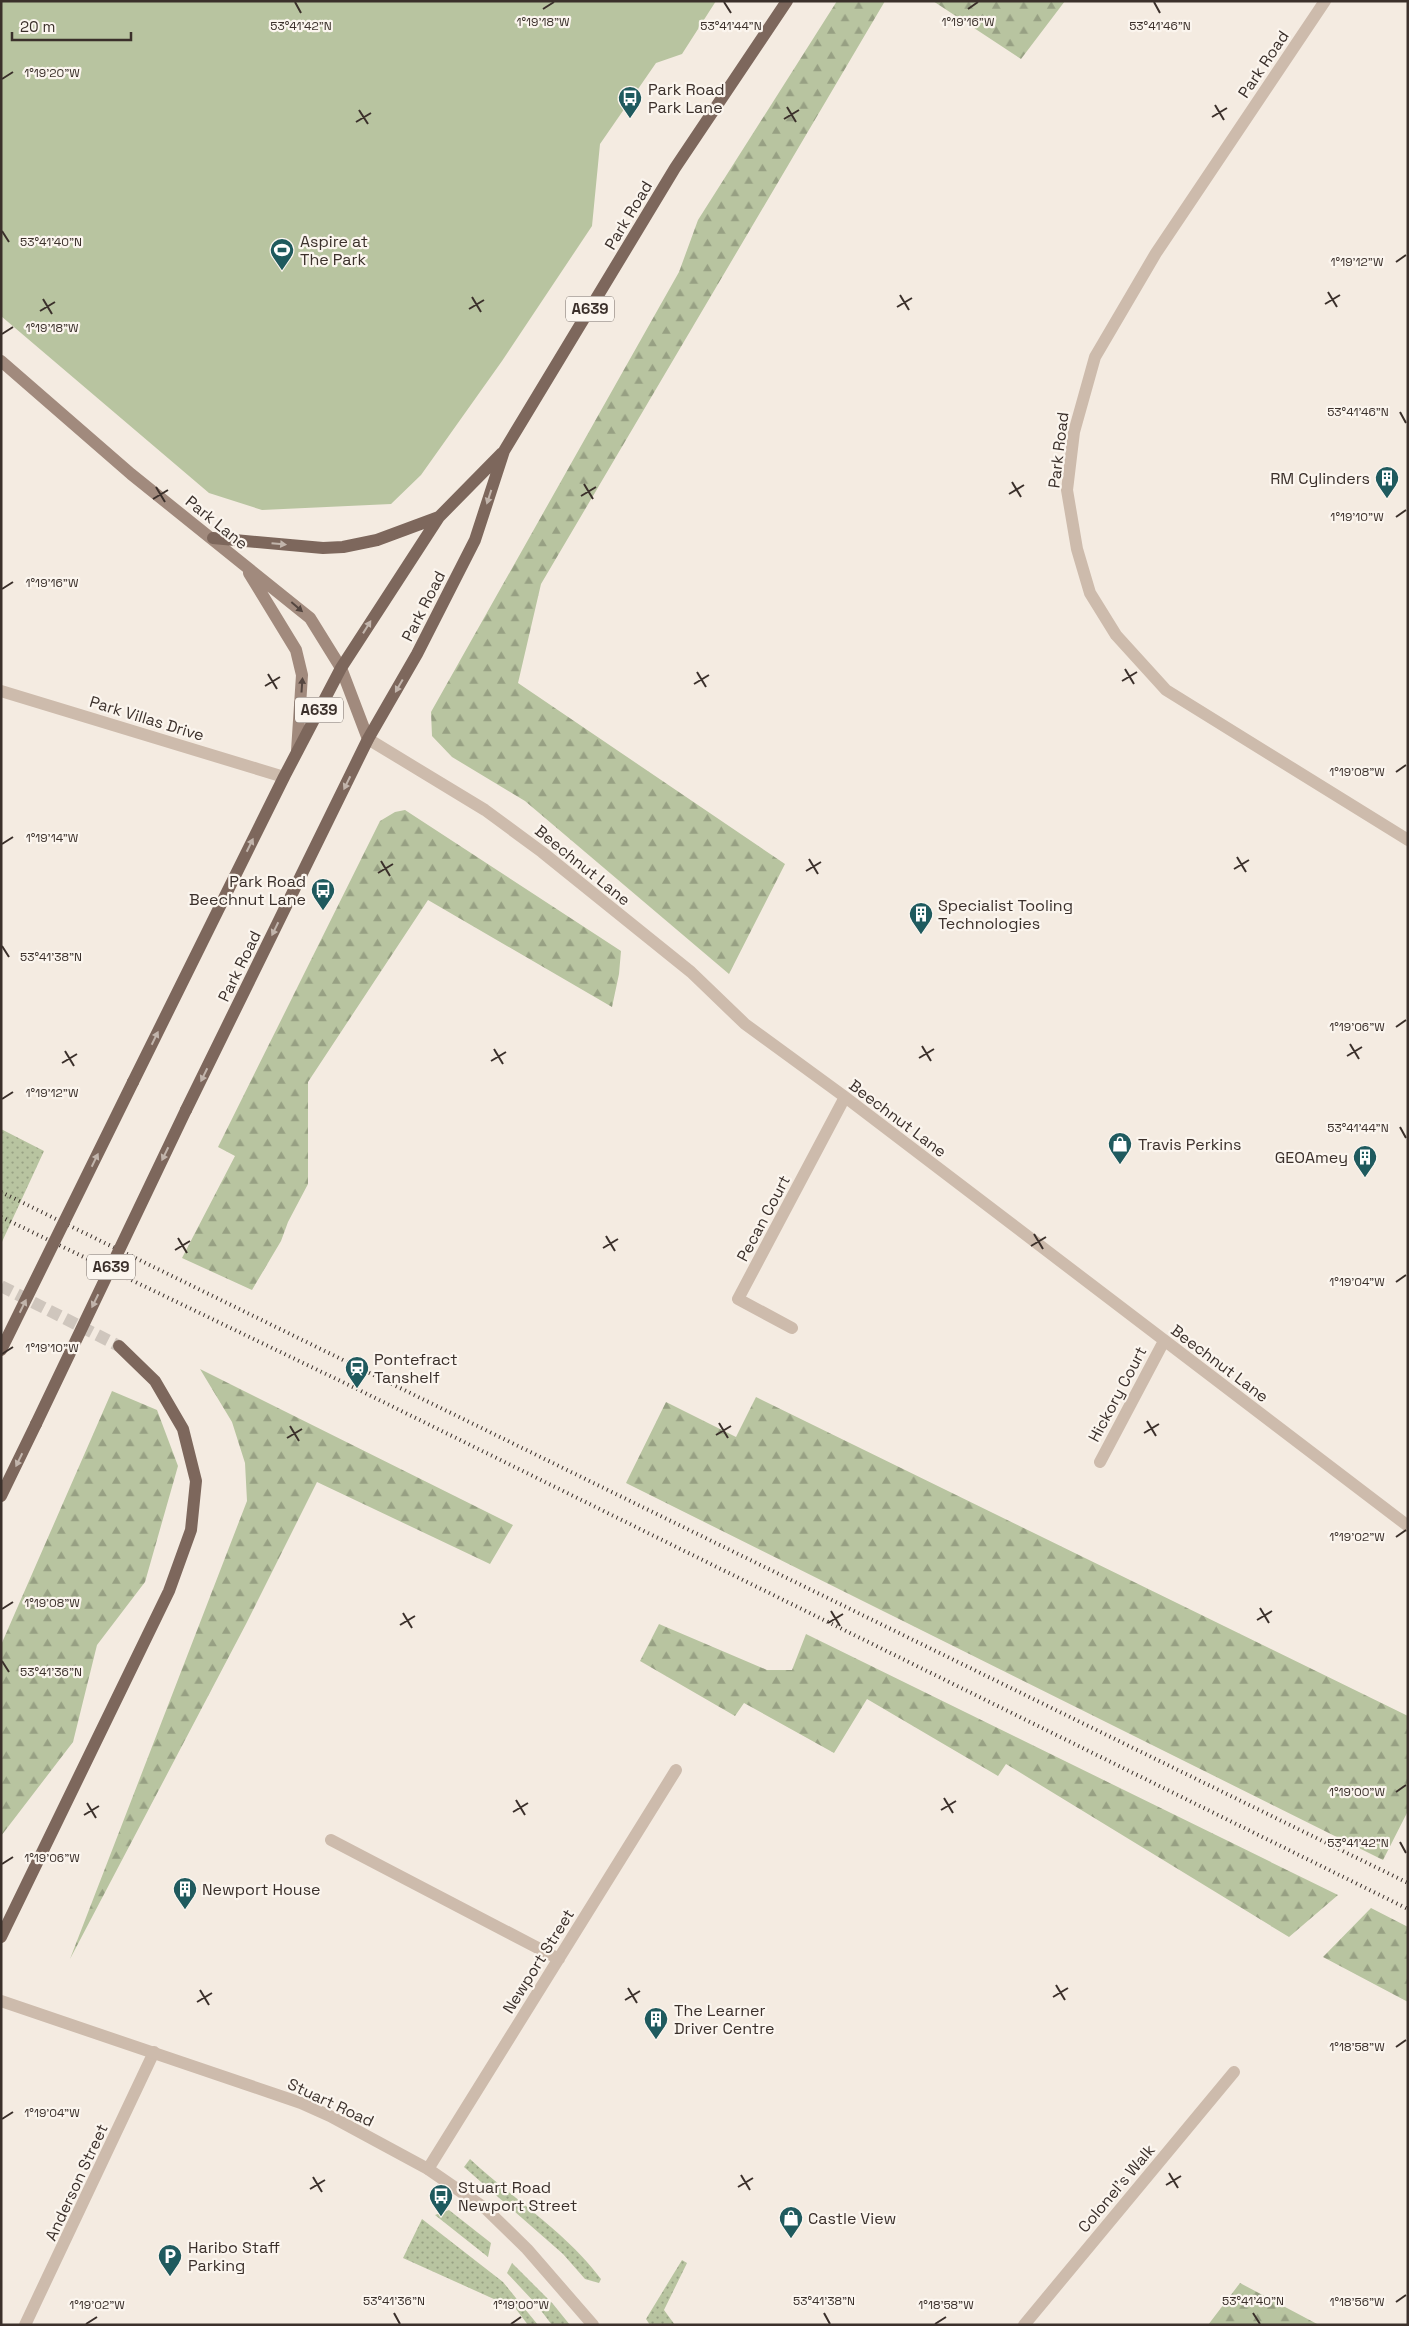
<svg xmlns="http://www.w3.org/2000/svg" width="1409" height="2326" viewBox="0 0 1409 2326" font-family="'Space Grotesk',sans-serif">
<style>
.green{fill:url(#green-dots)}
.forest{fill:url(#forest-firs)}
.pitch{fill:#b8c4a0}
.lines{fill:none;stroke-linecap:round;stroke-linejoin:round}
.primary-tunnel{stroke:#cfc6bd;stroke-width:12;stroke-dasharray:12 6;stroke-linecap:butt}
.minor{stroke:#cdbbac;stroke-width:12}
.tertiary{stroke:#cdbbac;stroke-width:12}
.secondary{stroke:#a18a7d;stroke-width:12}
.primary{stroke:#7d675c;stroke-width:12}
.rail{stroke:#3b302b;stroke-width:4;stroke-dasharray:1 4;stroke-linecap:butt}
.primary-bridge{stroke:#7d675c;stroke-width:12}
.oneway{fill:#c2b5ac}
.oneway2{fill:#544640}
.ticks{fill:none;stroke:#3b302b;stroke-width:2}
.labels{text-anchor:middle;stroke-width:4.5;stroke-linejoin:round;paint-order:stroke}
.shield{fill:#fbf5ee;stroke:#756b66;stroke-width:1}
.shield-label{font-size:15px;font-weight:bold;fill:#3b302b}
.street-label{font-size:16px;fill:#3b302b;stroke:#fbf5ee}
.poi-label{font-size:16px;fill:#3b302b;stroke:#fbf5ee;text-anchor:start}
.ticks-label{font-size:12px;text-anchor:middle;fill:#3b302b;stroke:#fbf5ee;stroke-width:4.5;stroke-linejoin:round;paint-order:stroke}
</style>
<defs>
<pattern id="green-dots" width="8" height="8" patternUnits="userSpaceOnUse" patternTransform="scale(1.25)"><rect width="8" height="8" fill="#b8c4a0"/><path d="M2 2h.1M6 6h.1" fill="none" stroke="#97a083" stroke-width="1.8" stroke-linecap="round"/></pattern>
<pattern id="forest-firs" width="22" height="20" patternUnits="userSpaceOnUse" patternTransform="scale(1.25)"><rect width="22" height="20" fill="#b8c4a0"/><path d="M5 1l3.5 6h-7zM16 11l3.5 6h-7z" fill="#97a083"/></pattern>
</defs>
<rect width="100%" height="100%" fill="#f4ebe1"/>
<path class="green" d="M 1,1129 L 44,1151 L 1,1244 Z
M 470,2159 C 512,2198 567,2233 601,2279 L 599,2283 L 585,2279 L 563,2254 L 464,2167 Z
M 449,2210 L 491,2243 L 488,2257 L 435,2215 Z
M 422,2219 L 503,2282 L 538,2325 L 528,2325 L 516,2309 L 403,2258 Z
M 682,2260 L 687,2263 L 664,2310 L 675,2325 L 650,2325 L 646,2319 Z
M 512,2263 L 553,2304 L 570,2325 L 552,2325 L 536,2304 L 507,2273 Z"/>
<path class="forest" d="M 837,1 L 885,1 L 541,584 L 518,683 L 785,864 L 729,974 L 525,801 L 452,757 L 432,736 L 431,712 L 679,272 L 698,220 Z
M 933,1 L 1065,1 L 1021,59 Z
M 405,810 L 621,951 L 619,974 L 612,1007 L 428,900 L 308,1082 L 308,1184 L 288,1222 L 281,1241 L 252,1290 L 182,1258 L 235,1156 L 218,1147 L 380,821 L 395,812 Z
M 200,1369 L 513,1525 L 490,1564 L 317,1482 L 246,1624 L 70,1959 L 247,1501 L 245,1463 L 232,1422 Z
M 112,1391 L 157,1410 L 178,1466 L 145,1582 L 97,1645 L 73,1742 L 1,1836 L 1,1645 Z
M 756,1397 L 1408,1716 L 1408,1811 L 1383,1860 L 626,1483 L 666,1402 L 736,1437 Z
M 659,1624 L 767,1670 L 792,1670 L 806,1634 L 1338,1895 L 1289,1937 L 1006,1764 L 998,1776 L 867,1699 L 834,1753 L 744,1703 L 735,1716 L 640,1661 Z
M 1371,1908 L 1408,1927 L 1408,2002 L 1323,1957 Z
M 1240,2283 L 1319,2325 L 1208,2325 Z"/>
<path class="pitch" d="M 1,1 L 716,1 L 682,54 L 656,63 L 600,144 L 592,226 L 502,361 L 421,475 L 391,504 L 262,510 L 209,493 L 1,316 Z"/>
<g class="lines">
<path class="primary-tunnel" d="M 1,1286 L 119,1346"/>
<path class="minor" d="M 1325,1 L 1156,253 L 1095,357 L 1074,432 L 1067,490 L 1077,549 L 1090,593 L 1116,635 L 1166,690 L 1408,840
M 1,691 L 284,777
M 368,739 L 485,810 L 542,852 L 691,972 L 745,1024 L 845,1097 L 1408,1526
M 792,1328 L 738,1299 L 845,1097
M 1100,1462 L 1164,1341
M 331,1840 L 559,1959
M 428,2169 L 676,1770
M 25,2325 L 154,2052
M 1024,2325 L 1234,2072"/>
<path class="tertiary" d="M 1,2001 L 301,2103 L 330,2116 L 428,2169 L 486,2209 L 527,2249 L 593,2325"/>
<path class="secondary" d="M 1,361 L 131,474 L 310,618 L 341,668 L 368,739
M 249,573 L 296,650 L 302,675 L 297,751"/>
<path class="primary" d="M 213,538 L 323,548 L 343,547 L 377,540 L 439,517
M 133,1082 L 284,777 L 341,668 L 439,517 L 502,453
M 186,1110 L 368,739 L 417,654 L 475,540 L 504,451 L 675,168 L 787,1
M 1,1496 L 36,1424
M 1,1937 L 169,1591 L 191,1530 L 196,1481 L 183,1429 L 155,1381 L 119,1346"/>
<path class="rail" d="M 1,1192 L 1408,1883
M 1,1217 L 357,1389 L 1408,1909"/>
<path class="primary-bridge" d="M 1,1350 L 133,1082
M 36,1424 L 186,1110"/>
</g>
<defs><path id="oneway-solid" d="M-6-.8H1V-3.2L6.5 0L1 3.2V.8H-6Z" transform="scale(1.25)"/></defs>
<g class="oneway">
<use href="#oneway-solid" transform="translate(489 497) rotate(108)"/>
<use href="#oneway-solid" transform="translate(279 544) rotate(5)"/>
<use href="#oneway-solid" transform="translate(367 627) rotate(-58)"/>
<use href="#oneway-solid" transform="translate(399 686) rotate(120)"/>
<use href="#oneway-solid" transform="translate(347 783) rotate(116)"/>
<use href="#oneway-solid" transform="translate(250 845) rotate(-64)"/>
<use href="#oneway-solid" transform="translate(275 929) rotate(116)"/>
<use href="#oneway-solid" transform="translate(155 1038) rotate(-64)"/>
<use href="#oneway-solid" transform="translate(204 1075) rotate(116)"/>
<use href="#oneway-solid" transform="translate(165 1154) rotate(116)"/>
<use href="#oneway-solid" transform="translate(95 1160) rotate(-64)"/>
<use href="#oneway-solid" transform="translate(95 1301) rotate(116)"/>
<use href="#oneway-solid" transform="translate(23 1306) rotate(-64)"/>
<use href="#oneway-solid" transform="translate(19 1460) rotate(116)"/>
</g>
<g class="oneway2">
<use href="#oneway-solid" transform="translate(297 607) rotate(41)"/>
<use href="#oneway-solid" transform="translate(302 685) rotate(-86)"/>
</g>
<path class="ticks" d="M 295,2 L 301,13M 724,2 L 731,13M 1154,2 L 1160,13M 543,9 L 554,2M 968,9 L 978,2M 2,79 L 13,72M 1215,105 L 1224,120M 787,107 L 796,122M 359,110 L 368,124M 1212,117 L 1227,108M 784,119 L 799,110M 356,122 L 371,113M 2,231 L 9,242M 1396,262 L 1406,255M 1328,292 L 1337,307M 900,295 L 909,310M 472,297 L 481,312M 43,299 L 52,314M 1325,304 L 1340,295M 897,307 L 912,298M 469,309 L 484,300M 40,311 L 55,302M 2,334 L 13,327M 1400,412 L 1406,423M 1012,482 L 1021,497M 584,484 L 593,499M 156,487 L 165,502M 1009,494 L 1024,485M 581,496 L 596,487M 153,499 L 168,490M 1396,517 L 1406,510M 2,589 L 13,582M 1125,669 L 1134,684M 697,672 L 706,687M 268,674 L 277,689M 1122,681 L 1137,672M 694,684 L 709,675M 265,686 L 280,677M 1396,772 L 1406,765M 2,844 L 13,837M 1237,857 L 1246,872M 809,859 L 818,874M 381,861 L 390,876M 1234,869 L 1249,860M 806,871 L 821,862M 378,873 L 393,864M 2,946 L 9,957M 1396,1027 L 1406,1020M 1350,1044 L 1359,1059M 922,1046 L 931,1061M 494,1049 L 503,1064M 65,1051 L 74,1066M 1347,1056 L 1362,1047M 919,1058 L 934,1049M 491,1061 L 506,1052M 62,1063 L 77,1054M 2,1099 L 13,1092M 1400,1127 L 1406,1138M 1034,1234 L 1043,1249M 606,1236 L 615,1251M 178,1238 L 187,1253M 1031,1246 L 1046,1237M 603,1248 L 618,1239M 175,1250 L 190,1241M 1396,1282 L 1406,1275M 2,1354 L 13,1347M 1147,1421 L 1156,1436M 719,1423 L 728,1438M 290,1426 L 299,1441M 1144,1433 L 1159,1424M 716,1435 L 731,1426M 287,1438 L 302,1429M 1396,1537 L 1406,1530M 1260,1608 L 1269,1623M 2,1609 L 13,1602M 831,1611 L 840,1626M 403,1613 L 412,1628M 1257,1620 L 1272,1611M 828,1623 L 843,1614M 400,1625 L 415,1616M 2,1661 L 9,1672M 1396,1792 L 1406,1785M 944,1798 L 953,1813M 516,1800 L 525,1815M 87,1803 L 96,1818M 941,1810 L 956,1801M 513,1812 L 528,1803M 84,1815 L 99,1806M 1400,1842 L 1406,1853M 2,1864 L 13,1857M 1056,1985 L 1065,2000M 628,1988 L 637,2003M 200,1990 L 209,2005M 1053,1997 L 1068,1988M 625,2000 L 640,1991M 197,2002 L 212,1993M 1396,2047 L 1406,2040M 2,2119 L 13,2112M 1169,2173 L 1178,2188M 741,2175 L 750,2190M 313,2177 L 322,2192M 1166,2185 L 1181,2176M 738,2187 L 753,2178M 310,2189 L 325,2180M 1396,2302 L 1406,2295M 394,2313 L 400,2324M 824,2313 L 830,2324M 1253,2313 L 1260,2324M 86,2324 L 97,2317M 511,2324 L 521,2317M 935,2324 L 946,2317"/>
<defs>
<g id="bus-pin" transform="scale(1.25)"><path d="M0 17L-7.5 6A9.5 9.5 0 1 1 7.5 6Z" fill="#1f5a5e" stroke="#fbf5ee"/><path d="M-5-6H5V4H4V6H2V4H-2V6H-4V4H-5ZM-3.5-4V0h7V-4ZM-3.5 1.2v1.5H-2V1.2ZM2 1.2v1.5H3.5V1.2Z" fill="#fff"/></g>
<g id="stadium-pin" transform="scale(1.25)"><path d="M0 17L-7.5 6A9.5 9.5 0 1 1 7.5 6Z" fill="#1f5a5e" stroke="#fbf5ee"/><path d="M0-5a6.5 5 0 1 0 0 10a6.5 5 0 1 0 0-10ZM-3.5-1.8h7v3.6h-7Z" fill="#fff"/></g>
<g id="building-pin" transform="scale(1.25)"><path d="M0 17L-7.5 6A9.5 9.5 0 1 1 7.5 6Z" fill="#1f5a5e" stroke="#fbf5ee"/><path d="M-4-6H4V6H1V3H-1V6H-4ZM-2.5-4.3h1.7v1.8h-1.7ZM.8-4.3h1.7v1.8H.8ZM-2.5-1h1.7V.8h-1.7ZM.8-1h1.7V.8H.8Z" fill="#fff"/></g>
<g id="shop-pin" transform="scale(1.25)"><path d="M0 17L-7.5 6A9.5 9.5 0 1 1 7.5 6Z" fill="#1f5a5e" stroke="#fbf5ee"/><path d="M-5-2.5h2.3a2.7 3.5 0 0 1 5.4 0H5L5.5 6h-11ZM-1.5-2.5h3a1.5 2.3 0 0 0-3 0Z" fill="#fff"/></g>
<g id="station-pin" transform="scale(1.25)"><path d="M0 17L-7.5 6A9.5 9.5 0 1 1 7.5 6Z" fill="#1f5a5e" stroke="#fbf5ee"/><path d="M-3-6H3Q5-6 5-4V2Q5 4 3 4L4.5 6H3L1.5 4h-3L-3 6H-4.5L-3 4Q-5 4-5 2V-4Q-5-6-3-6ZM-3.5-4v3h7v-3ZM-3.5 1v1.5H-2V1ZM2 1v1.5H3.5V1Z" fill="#fff"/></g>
<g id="parking-pin" transform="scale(1.25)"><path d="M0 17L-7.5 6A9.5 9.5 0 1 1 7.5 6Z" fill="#1f5a5e" stroke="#fbf5ee"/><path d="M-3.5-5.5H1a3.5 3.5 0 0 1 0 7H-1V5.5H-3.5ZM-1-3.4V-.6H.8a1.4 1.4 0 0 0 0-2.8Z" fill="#fff"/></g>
</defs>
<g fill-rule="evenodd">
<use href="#bus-pin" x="630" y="98"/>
<use href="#stadium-pin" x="282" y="250"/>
<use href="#building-pin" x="1387" y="478"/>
<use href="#bus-pin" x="323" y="890"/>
<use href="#building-pin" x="921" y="914"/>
<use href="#shop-pin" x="1120" y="1144"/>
<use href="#building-pin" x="1365" y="1157"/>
<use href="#station-pin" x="357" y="1368"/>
<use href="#building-pin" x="185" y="1889"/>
<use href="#building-pin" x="656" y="2019"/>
<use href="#bus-pin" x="441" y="2196"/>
<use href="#shop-pin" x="791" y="2218"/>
<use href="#parking-pin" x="170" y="2256"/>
</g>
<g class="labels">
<g class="shield">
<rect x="566" y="296.5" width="48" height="25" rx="4"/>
<rect x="295" y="697.5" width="48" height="25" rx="4"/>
<rect x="87" y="1254.5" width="48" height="25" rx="4"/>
</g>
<g class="shield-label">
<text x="590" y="314">A639</text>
<text x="319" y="715">A639</text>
<text x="111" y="1272">A639</text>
</g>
<g class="street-label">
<text transform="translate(1263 64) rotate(-56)" y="6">Park Road</text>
<text transform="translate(628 215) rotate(-59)" y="6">Park Road</text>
<text transform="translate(1058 450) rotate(-83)" y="6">Park Road</text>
<text transform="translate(217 522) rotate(39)" y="6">Park Lane</text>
<text transform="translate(423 606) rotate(-63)" y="6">Park Road</text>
<text transform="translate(147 718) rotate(17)" y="6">Park Villas Drive</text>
<text transform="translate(583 865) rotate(39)" y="6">Beechnut Lane</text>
<text transform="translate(239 966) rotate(-64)" y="6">Park Road</text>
<text transform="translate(898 1118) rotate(37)" y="6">Beechnut Lane</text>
<text transform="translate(763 1218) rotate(-62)" y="6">Pecan Court</text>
<text transform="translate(1220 1363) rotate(37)" y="6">Beechnut Lane</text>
<text transform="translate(1117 1394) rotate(-62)" y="6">Hickory Court</text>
<text transform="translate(538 1961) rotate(-58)" y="6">Newport Street</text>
<text transform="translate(331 2102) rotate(25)" y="6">Stuart Road</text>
<text transform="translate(76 2182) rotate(-65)" y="6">Anderson Street</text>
<text transform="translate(1116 2188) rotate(-50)" y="6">Colonel's Walk</text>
</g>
<g class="poi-label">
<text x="648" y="95">Park Road<tspan x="648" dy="18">Park Lane</tspan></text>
<text x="300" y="247">Aspire at<tspan x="300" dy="18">The Park</tspan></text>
<text x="1370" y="484" text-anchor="end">RM Cylinders</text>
<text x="306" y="887" text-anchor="end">Park Road<tspan x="306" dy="18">Beechnut Lane</tspan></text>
<text x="938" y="911">Specialist Tooling<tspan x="938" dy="18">Technologies</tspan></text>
<text x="1138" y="1150">Travis Perkins</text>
<text x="1348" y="1163" text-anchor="end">GEOAmey</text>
<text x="374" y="1365">Pontefract<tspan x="374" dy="18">Tanshelf</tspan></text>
<text x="202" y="1895">Newport House</text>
<text x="674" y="2016">The Learner<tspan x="674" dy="18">Driver Centre</tspan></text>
<text x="458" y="2193">Stuart Road<tspan x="458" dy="18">Newport Street</tspan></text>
<text x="808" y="2224">Castle View</text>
<text x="188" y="2253">Haribo Staff<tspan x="188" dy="18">Parking</tspan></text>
</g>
</g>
<g class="ticks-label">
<text x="543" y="26">1°19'18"W</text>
<text x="968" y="26">1°19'16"W</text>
<text x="301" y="30">53°41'42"N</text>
<text x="731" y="30">53°41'44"N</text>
<text x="1160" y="30">53°41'46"N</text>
<text x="52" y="77">1°19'20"W</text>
<text x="51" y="246">53°41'40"N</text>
<text x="1357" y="266">1°19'12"W</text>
<text x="52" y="332">1°19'18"W</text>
<text x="1358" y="416">53°41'46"N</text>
<text x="1357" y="521">1°19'10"W</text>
<text x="52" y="587">1°19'16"W</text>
<text x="1357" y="776">1°19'08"W</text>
<text x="52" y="842">1°19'14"W</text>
<text x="51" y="961">53°41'38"N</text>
<text x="1357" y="1031">1°19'06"W</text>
<text x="52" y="1097">1°19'12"W</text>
<text x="1358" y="1132">53°41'44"N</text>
<text x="1357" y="1286">1°19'04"W</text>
<text x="52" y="1352">1°19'10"W</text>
<text x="1357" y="1541">1°19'02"W</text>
<text x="52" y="1607">1°19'08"W</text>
<text x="51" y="1676">53°41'36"N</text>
<text x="1357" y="1796">1°19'00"W</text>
<text x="1358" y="1847">53°41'42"N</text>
<text x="52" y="1862">1°19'06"W</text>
<text x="1357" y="2051">1°18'58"W</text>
<text x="52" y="2117">1°19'04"W</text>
<text x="394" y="2305">53°41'36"N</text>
<text x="824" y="2305">53°41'38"N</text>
<text x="1253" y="2305">53°41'40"N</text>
<text x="1357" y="2306">1°18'56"W</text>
<text x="97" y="2309">1°19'02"W</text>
<text x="521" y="2309">1°19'00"W</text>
<text x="946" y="2309">1°18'58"W</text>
</g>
<rect width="1409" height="2326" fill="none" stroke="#3b302b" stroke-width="5"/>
<path d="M12 32v8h119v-8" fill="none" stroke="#3b302b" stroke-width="2.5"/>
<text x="20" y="32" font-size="15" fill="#3b302b" stroke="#fbf5ee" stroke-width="4" paint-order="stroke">20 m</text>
</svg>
